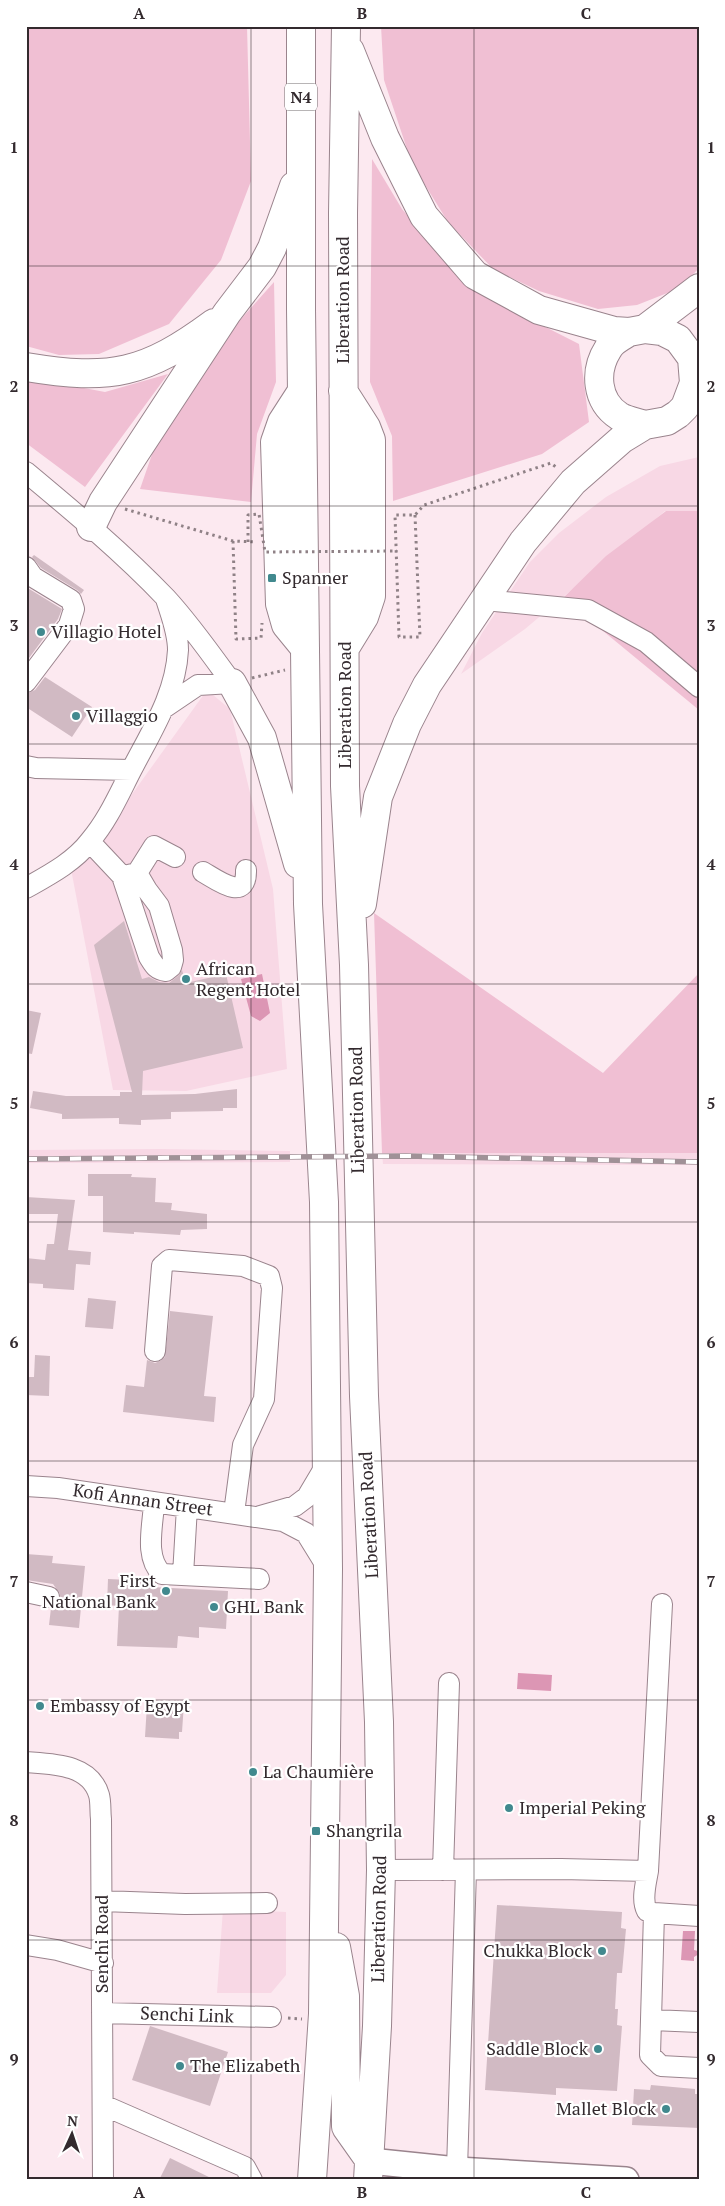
<svg xmlns="http://www.w3.org/2000/svg" width="725" height="2206" viewBox="0 0 725 2206" font-family="'PT Serif',serif">
<style>
.built{fill:#f8d8e5}
.green{fill:#f0bfd3}
.water{fill:#dc96b4}
.building{fill:#d1bac3}
.lines{fill:none;stroke-linecap:round;stroke-linejoin:round}
.minor-casing{stroke:#9a848d;stroke-width:22}
.major-casing{stroke:#9a848d;stroke-width:28}
.highway-casing{stroke:#9a848d;stroke-width:30}
.path{stroke:#8f8186;stroke-width:3;stroke-dasharray:2.5 4;stroke-linecap:butt}
.minor{stroke:#fff;stroke-width:20}
.major{stroke:#fff;stroke-width:25}
.highway{stroke:#fff;stroke-width:28}
.rail-casing{stroke:#a09197;stroke-width:5.5}
.rail{stroke:#fff;stroke-width:4;stroke-dasharray:11;stroke-linecap:butt}
.path-bridge{stroke:#8f8186;stroke-width:3;stroke-dasharray:2.5 4;stroke-linecap:butt}
.grid{fill:none;stroke:#332a2e;stroke-width:1;stroke-opacity:0.55}
.poi-dot{fill:#41898e;stroke:#fff;stroke-width:2}
.labels{text-anchor:middle;stroke-width:4.5;stroke-linejoin:round;paint-order:stroke}
.shield{fill:#fff;stroke:#706a6d;stroke-width:1}
.shield-label{font-size:16px;font-weight:bold;fill:#332a2e}
.street-label{font-size:18px;fill:#332a2e;stroke:#fff}
.poi-label{font-size:18px;fill:#332a2e;stroke:#fff;text-anchor:start}
.neatline{fill:none;stroke:#332a2e;stroke-width:2}
.grid-label{font-size:16px;text-anchor:middle;font-weight:bold;fill:#332a2e}
</style>
<rect width="100%" height="100%" fill="#fce9f0"/>
<path class="built" d="M 699,457 L 699,511 L 665,511 L 525,629 L 461,674 L 482,633 L 530,562 L 559,533 L 606,497 L 660,466 Z
M 207,690 L 230,709 L 273,889 L 287,1069 L 186,1091 L 113,1090 L 71,869 L 112,822 Z
M 160,1149 L 290,1151 L 290,1162 L 26,1163 L 26,1150 Z
M 382,1153 L 699,1153 L 699,1165 L 383,1164 Z
M 223,1909 L 286,1912 L 286,1975 L 271,1993 L 217,1993 Z"/>
<path class="green" d="M 26,26 L 247,26 L 251,181 L 221,260 L 169,324 L 99,354 L 59,355 L 26,346 Z
M 381,26 L 699,26 L 699,268 L 680,288 L 637,305 L 598,309 L 539,291 L 493,269 L 448,222 L 412,164 L 384,80 Z
M 372,159 L 402,209 L 453,270 L 508,308 L 579,344 L 589,422 L 542,454 L 393,501 L 392,436 L 370,382 Z
M 274,282 L 276,382 L 257,434 L 251,502 L 140,489 L 158,437 L 217,346 Z
M 168,374 L 85,487 L 26,443 L 26,377 L 105,392 Z
M 666,511 L 699,511 L 699,710 L 563,598 L 606,556 Z
M 374,913 L 603,1073 L 699,973 L 699,1153 L 382,1153 Z"/>
<path class="water" d="M 262,974 L 270,1013 L 260,1021 L 251,1016 L 241,979 Z
M 518,1673 L 552,1675 L 551,1691 L 517,1689 Z
M 683,1931 L 695,1931 L 694,1950 L 698,1951 L 699,1954 L 694,1957 L 694,1961 L 681,1960 Z"/>
<path class="building" d="M 34,555 L 84,590 L 81,594 L 77,590 L 41,568 L 32,557 Z
M 26,587 L 62,609 L 58,619 L 26,662 Z
M 45,677 L 92,707 L 72,737 L 26,707 L 26,694 L 35,690 Z
M 124,921 L 142,979 L 149,977 L 159,982 L 169,983 L 178,976 L 182,970 L 186,983 L 226,974 L 243,1048 L 143,1071 L 142,1095 L 195,1094 L 237,1089 L 237,1108 L 223,1108 L 223,1111 L 171,1112 L 171,1119 L 141,1120 L 141,1125 L 119,1124 L 119,1118 L 62,1119 L 62,1114 L 30,1108 L 33,1091 L 66,1096 L 120,1096 L 120,1092 L 132,1092 L 94,945 Z
M 26,1010 L 41,1013 L 32,1054 L 26,1053 Z
M 88,1174 L 132,1174 L 131,1177 L 156,1178 L 155,1202 L 172,1203 L 171,1210 L 207,1214 L 207,1229 L 181,1230 L 180,1235 L 134,1232 L 134,1234 L 103,1232 L 103,1196 L 88,1196 Z
M 26,1197 L 75,1200 L 68,1250 L 91,1252 L 90,1265 L 76,1264 L 74,1290 L 43,1288 L 43,1284 L 26,1283 L 26,1258 L 45,1260 L 47,1244 L 54,1244 L 58,1214 L 26,1214 Z
M 88,1298 L 116,1301 L 113,1329 L 85,1327 Z
M 170,1311 L 213,1316 L 204,1396 L 216,1397 L 214,1422 L 123,1412 L 126,1385 L 144,1387 L 147,1360 L 155,1363 L 160,1361 L 165,1357 Z
M 35,1355 L 50,1356 L 49,1396 L 26,1395 L 26,1377 L 34,1377 Z
M 26,1554 L 53,1556 L 52,1563 L 85,1566 L 79,1628 L 49,1625 L 51,1608 L 58,1605 L 60,1594 L 53,1584 L 26,1580 Z
M 108,1579 L 152,1581 L 152,1587 L 228,1591 L 226,1629 L 199,1627 L 199,1638 L 178,1636 L 177,1648 L 117,1646 L 119,1606 L 107,1605 Z
M 169,1703 L 184,1703 L 182,1732 L 179,1732 L 179,1739 L 145,1737 L 147,1704 L 169,1706 Z
M 497,1905 L 622,1912 L 621,1928 L 626,1929 L 622,1973 L 617,1973 L 615,2009 L 618,2009 L 617,2025 L 622,2026 L 617,2091 L 556,2088 L 556,2095 L 485,2090 Z
M 150,2026 L 228,2052 L 210,2106 L 132,2080 Z
M 651,2085 L 695,2089 L 695,2094 L 699,2094 L 699,2128 L 632,2125 L 634,2089 L 650,2090 Z
M 170,2158 L 215,2180 L 159,2180 Z"/>
<g class="lines">
<g class="minor-casing">
<path id="minor" d="M 26,472 C 74,512 123,553 166,598 C 190,624 211,654 232,683
M 26,567 L 33,577 L 71,600 L 74,609 L 69,625 L 26,682
M 484,600 L 588,610 L 646,642 L 699,687
M 164,708 L 198,685 L 232,683
M 26,766 L 36,768 L 131,770
M 90,842 L 122,876 L 149,957 C 154,965 156,970 166,971 L 171,967 L 173,960 L 172,950 L 159,906 L 147,890 L 137,873
M 203,872 C 217,880 247,903 246,870
M 124,876 L 137,873 L 154,846 L 175,857
M 26,888 C 49,875 74,862 90,841 C 108,820 119,794 132,769 C 151,732 176,694 178,650 C 178,632 171,615 166,599
M 155,1351 L 162,1266 L 169,1260 L 243,1266 L 269,1276 L 272,1288 L 264,1399 L 243,1445 L 234,1513
M 26,1486 L 58,1488 L 283,1521 L 306,1533 L 327,1567
M 154,1503 C 153,1526 144,1557 162,1574 L 259,1579
M 260,1516 L 295,1506 L 307,1497 L 326,1465
M 183,1575 L 187,1507
M 26,1592 L 49,1597
M 662,1604 L 648,1871 C 646,1883 641,1900 647,1911 L 654,1913 L 699,1916
M 26,1762 C 53,1764 90,1764 99,1795 C 101,1802 100,1811 101,1819 L 103,2180
M 381,1870 L 561,1869 L 648,1871
M 443,1870 L 449,1683
M 102,1901 L 185,1904 L 267,1903
M 654,1913 L 650,2055 L 661,2066 L 699,2068
M 26,1945 L 57,1950 L 103,1963
M 102,2013 L 271,2017
M 652,2020 L 699,2022
M 103,2105 L 245,2167 L 252,2180
M 457,2170 L 466,1870"/>
</g>
<g class="major-casing">
<path id="major" d="M 370,2161 L 457,2170 L 626,2180"/>
</g>
<g class="highway-casing">
<path id="highway" d="M 301,26 L 301,309 L 308,904 L 324,1202 L 328,1569 L 323,2014 L 312,2180
M 346,26 L 343,213 L 345,786 L 354,965 L 364,1396 L 379,1722 L 381,1870 L 377,2026 L 368,2180
M 350,51 L 385,138 L 424,216 L 475,275 L 539,310 L 614,331 L 629,332 L 645,329 L 662,331 L 678,339 L 692,358 L 694,383 L 685,407 L 678,414 L 667,421 L 645,425 L 622,439 L 573,482 L 523,542 L 427,685 L 407,724 L 378,797 L 362,904
M 645,329 L 699,288
M 629,332 C 621,337 612,341 608,349 C 594,371 596,401 619,416 C 626,421 637,422 645,425
M 26,367 C 111,381 145,374 214,323
M 302,391 L 282,422 L 275,442 L 280,604 L 286,625 L 304,647
M 343,391 L 366,427 L 371,440 L 371,596 L 364,617 L 345,648
M 91,527 L 103,502 L 227,313 L 262,267 L 272,248 L 294,186
M 232,683 L 262,738 L 298,864
M 336,1947 L 345,1996 L 346,2127 L 370,2161"/>
</g>
<path class="path" d="M 125,509 L 233,541 L 256,542
M 415,515 L 420,637 L 399,637 L 395,515 L 415,515 L 424,505 L 551,463 L 557,468
M 233,541 L 236,639 L 261,638 L 262,623
M 252,678 L 285,670
M 288,2018 L 302,2019"/>
<use href="#minor" class="minor"/>
<use href="#major" class="major"/>
<use href="#highway" class="highway"/>
<g class="rail-casing">
<path id="rail" d="M 26,1159 L 406,1156 L 699,1162"/>
</g>
<use href="#rail" class="rail"/>
<path class="path-bridge" d="M 248,542 L 248,515 L 259,514 L 265,552 L 397,551"/>
</g>
<path class="grid" d="M 251,26 L 251,2180M 474,26 L 474,2180M 26,266 L 699,266M 26,506 L 699,506M 26,744 L 699,744M 26,984 L 699,984M 26,1222 L 699,1222M 26,1461 L 699,1461M 26,1700 L 699,1700M 26,1940 L 699,1940"/>
<g class="poi-dot">
<rect x="267" y="573" width="10" height="10" rx="2.5"/>
<circle cx="41" cy="632" r="5"/>
<circle cx="76" cy="716" r="5"/>
<circle cx="186" cy="979" r="5"/>
<circle cx="166" cy="1591" r="5"/>
<circle cx="214" cy="1607" r="5"/>
<circle cx="40" cy="1706" r="5"/>
<circle cx="253" cy="1772" r="5"/>
<circle cx="509" cy="1808" r="5"/>
<rect x="311" y="1826" width="10" height="10" rx="2.5"/>
<circle cx="602" cy="1951" r="5"/>
<circle cx="598" cy="2049" r="5"/>
<circle cx="180" cy="2066" r="5"/>
<circle cx="666" cy="2109" r="5"/>
</g>
<g class="labels">
<rect class="shield" x="285" y="83.5" width="32" height="27" rx="4"/>
<g class="shield-label">
<text x="301" y="103">N4</text>
</g>
<g class="street-label">
<text transform="translate(343 300) rotate(-90)" y="6">Liberation Road</text>
<text transform="translate(345 705) rotate(-90)" y="6">Liberation Road</text>
<text transform="translate(357 1110) rotate(-91)" y="6">Liberation Road</text>
<text transform="translate(143 1500) rotate(8)" y="6">Kofi Annan Street</text>
<text transform="translate(369 1515) rotate(-93)" y="6">Liberation Road</text>
<text transform="translate(379 1919) rotate(-89)" y="6">Liberation Road</text>
<text transform="translate(102 1944) rotate(-90)" y="6">Senchi Road</text>
<text transform="translate(187 2015) rotate(2)" y="6">Senchi Link</text>
</g>
<g class="poi-label">
<text x="282" y="584">Spanner</text>
<text x="51" y="638">Villagio Hotel</text>
<text x="86" y="722">Villaggio</text>
<text x="196" y="975">African<tspan x="196" dy="21">Regent Hotel</tspan></text>
<text x="156" y="1587" text-anchor="end">First<tspan x="156" dy="21">National Bank</tspan></text>
<text x="224" y="1613">GHL Bank</text>
<text x="50" y="1712">Embassy of Egypt</text>
<text x="263" y="1778">La Chaumière</text>
<text x="519" y="1814">Imperial Peking</text>
<text x="326" y="1837">Shangrila</text>
<text x="592" y="1957" text-anchor="end">Chukka Block</text>
<text x="588" y="2055" text-anchor="end">Saddle Block</text>
<text x="190" y="2072">The Elizabeth</text>
<text x="656" y="2115" text-anchor="end">Mallet Block</text>
</g>
</g>
<rect width="725" height="2206" fill="none" stroke="#ffffff" stroke-width="55"/>
<g transform="translate(72 2134) rotate(3)" stroke="#ffffff" stroke-width="4" paint-order="stroke">
<path d="M0-4L9 19L0 12L-9 19Z" fill="#332a2e"/>
<text y="-8" font-size="14" font-weight="bold" text-anchor="middle" fill="#332a2e">N</text>
</g>
<rect x="28" y="28" width="670" height="2150" class="neatline"/>
<g class="grid-label">
<text x="139" y="19">A</text>
<text x="362" y="19">B</text>
<text x="586" y="19">C</text>
<text x="14" y="153">1</text>
<text x="711" y="153">1</text>
<text x="14" y="392">2</text>
<text x="711" y="392">2</text>
<text x="14" y="631">3</text>
<text x="711" y="631">3</text>
<text x="14" y="870">4</text>
<text x="711" y="870">4</text>
<text x="14" y="1109">5</text>
<text x="711" y="1109">5</text>
<text x="14" y="1348">6</text>
<text x="711" y="1348">6</text>
<text x="14" y="1587">7</text>
<text x="711" y="1587">7</text>
<text x="14" y="1826">8</text>
<text x="711" y="1826">8</text>
<text x="14" y="2065">9</text>
<text x="711" y="2065">9</text>
<text x="139" y="2198">A</text>
<text x="362" y="2198">B</text>
<text x="586" y="2198">C</text>
</g>
</svg>
